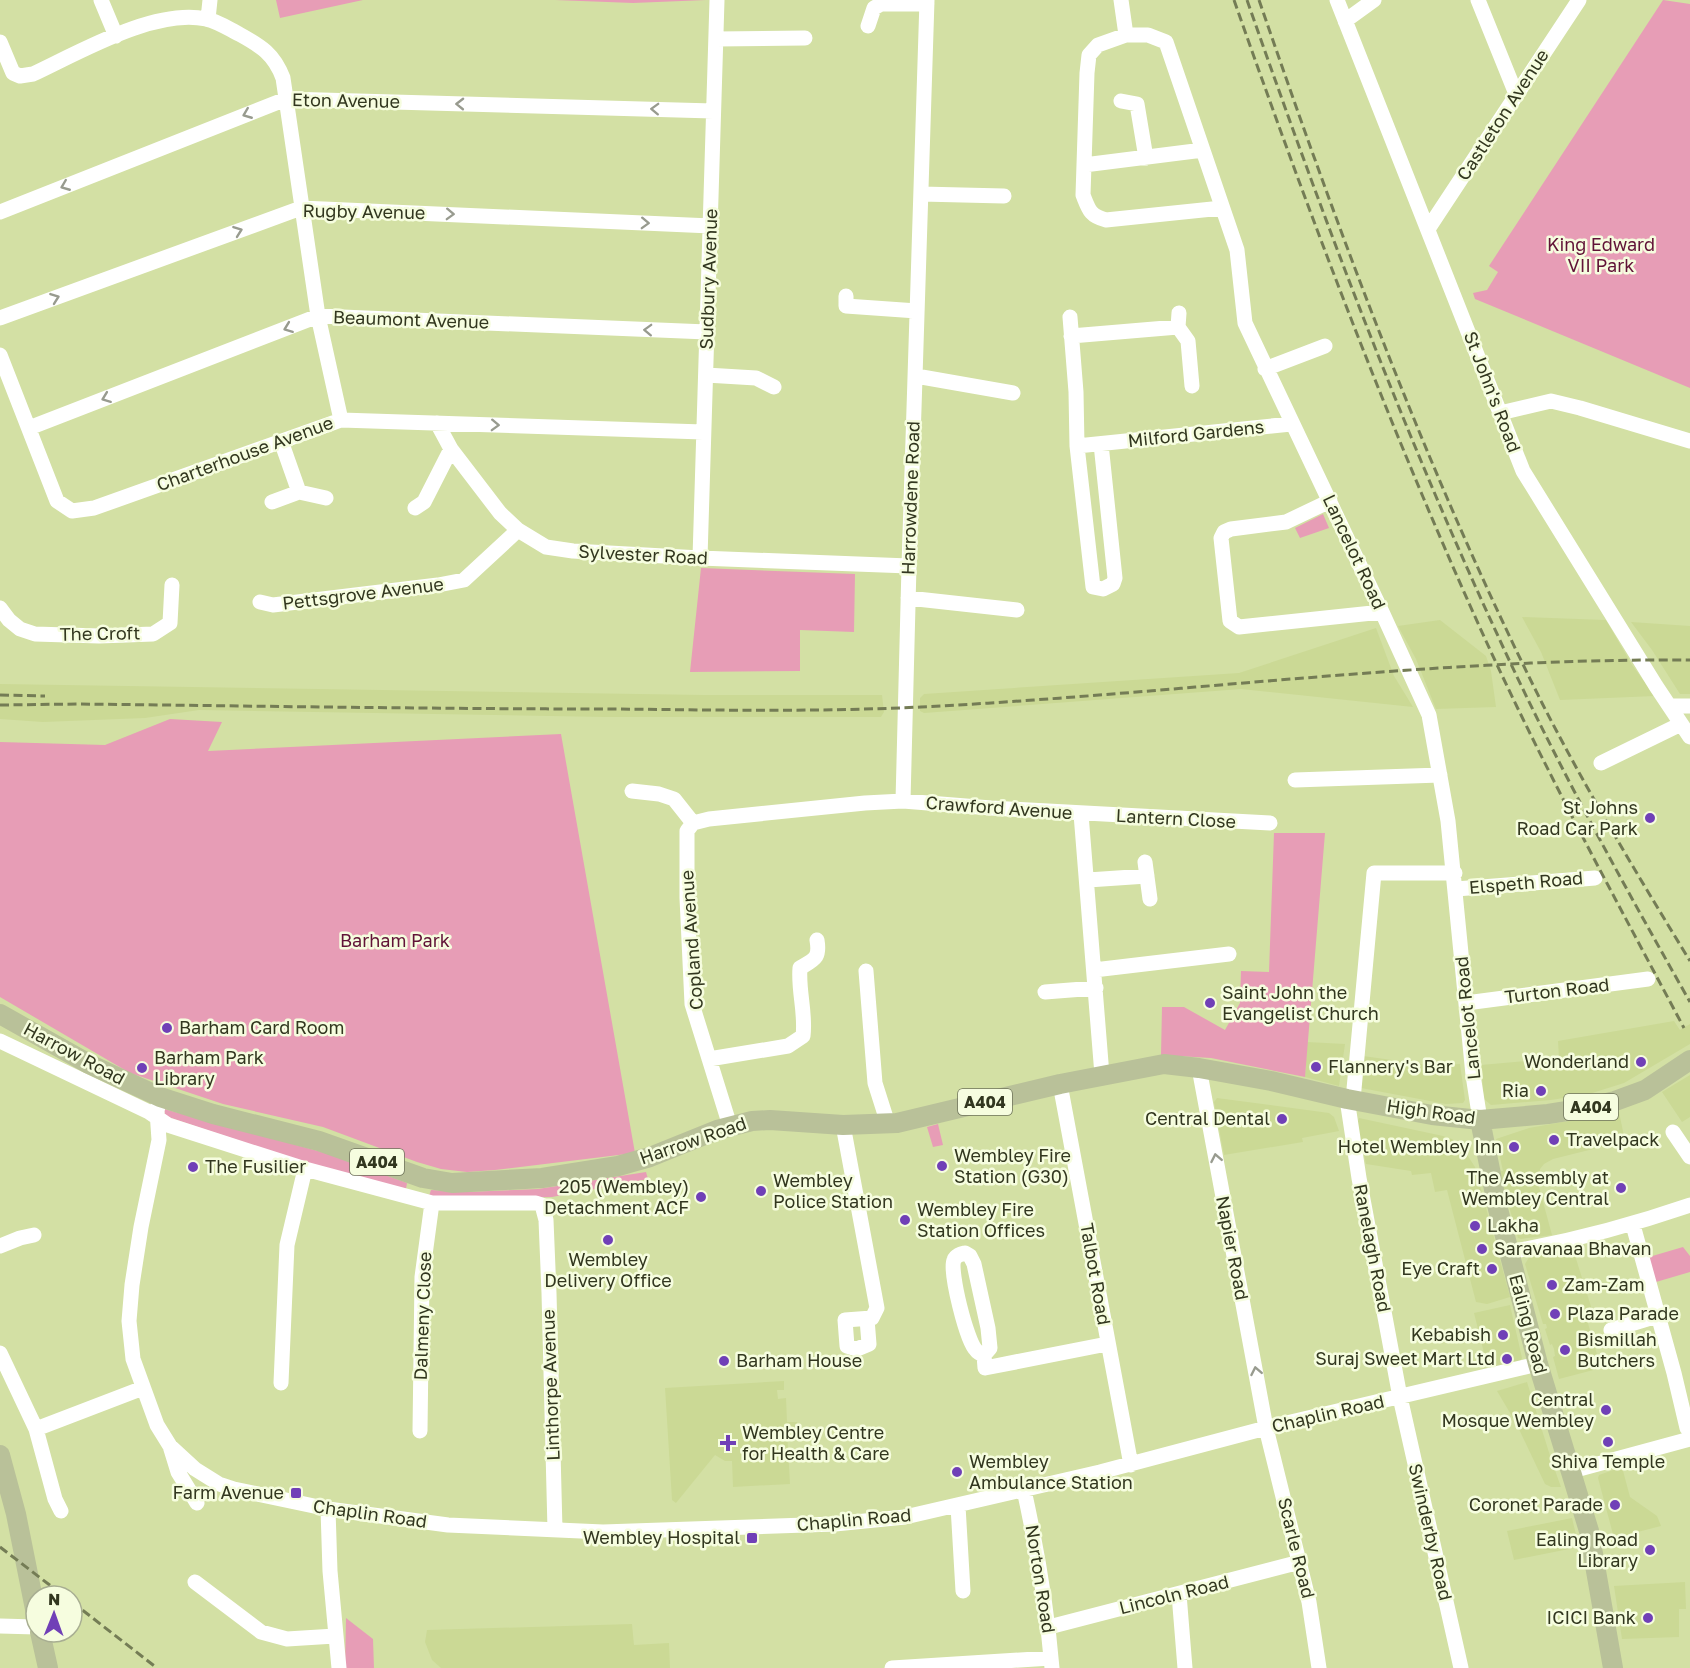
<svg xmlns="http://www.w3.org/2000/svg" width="1690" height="1668" viewBox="0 0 1690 1668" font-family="'Golos Text',sans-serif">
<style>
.built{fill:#cbd995}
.green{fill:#e79db6}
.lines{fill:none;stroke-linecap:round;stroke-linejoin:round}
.minor{stroke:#fff;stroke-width:15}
.major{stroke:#b9c199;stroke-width:20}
.rail{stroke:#747c55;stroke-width:3;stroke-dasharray:9 4.5;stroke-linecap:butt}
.oneway{stroke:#989b8f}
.poi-dot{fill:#7040b7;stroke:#f6fddf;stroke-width:2}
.labels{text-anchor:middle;stroke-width:5;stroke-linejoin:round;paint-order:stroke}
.shield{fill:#f6fddf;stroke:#6d7259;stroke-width:1.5}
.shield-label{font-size:16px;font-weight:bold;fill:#32371f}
.street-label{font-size:18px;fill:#32371f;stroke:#f6fddf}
.park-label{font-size:18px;fill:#611337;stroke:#f6fddf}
.poi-label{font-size:18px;fill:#32371f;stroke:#f6fddf;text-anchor:start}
</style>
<rect width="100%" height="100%" fill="#d3e0a4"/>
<path class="built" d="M 1522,617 L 1606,620 L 1632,665 L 1655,696 L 1560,700 L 1541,652 Z
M 1440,620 L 1486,656 L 1491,671 L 1496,707 L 1436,709 L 1416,659 L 1398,626 Z
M 1631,622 L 1690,626 L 1690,694 L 1680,694 L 1652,650 Z
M 1376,628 L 1394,676 L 1413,707 L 1241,689 L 924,713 L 920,711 L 920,698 L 924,694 L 1239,673 Z
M 0,684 L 704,695 L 882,695 L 884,712 L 881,717 L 605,717 L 199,710 L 145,718 L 43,722 L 0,719 Z
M 1674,1021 L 1680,1030 L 1690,1024 L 1690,1044 L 1624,1083 L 1589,1094 L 1551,1100 L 1491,1105 L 1484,1099 L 1481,1065 L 1559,1058 L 1558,1041 Z
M 1307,1042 L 1345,1044 L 1339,1086 L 1305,1077 Z
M 1363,1056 L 1435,1066 L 1460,1064 L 1465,1100 L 1463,1103 L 1446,1104 L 1361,1088 Z
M 1690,1075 L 1690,1117 L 1682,1122 L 1662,1092 Z
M 1217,1098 L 1329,1113 L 1334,1117 L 1339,1131 L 1302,1138 L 1303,1142 L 1224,1155 L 1214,1102 Z
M 1619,1112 L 1625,1141 L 1553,1159 L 1544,1164 L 1540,1169 L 1539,1187 L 1552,1235 L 1521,1239 L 1518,1238 L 1502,1182 L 1501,1171 L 1503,1171 L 1496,1139 L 1529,1128 Z
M 1359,1118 L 1443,1136 L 1452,1139 L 1464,1150 L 1475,1167 L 1510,1297 L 1487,1304 L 1476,1302 L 1447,1190 L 1435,1192 L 1431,1173 L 1412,1175 L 1411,1171 L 1366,1164 L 1357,1124 Z
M 1572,1246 L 1594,1316 L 1587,1320 L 1601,1368 L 1559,1379 L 1553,1357 L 1555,1356 L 1554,1349 L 1552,1344 L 1550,1345 L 1545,1329 L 1547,1328 L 1546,1324 L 1543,1324 L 1525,1264 L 1530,1256 Z
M 1510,1305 L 1522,1358 L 1520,1361 L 1488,1369 L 1474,1313 Z
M 784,1381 L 784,1390 L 777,1390 L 778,1399 L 786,1398 L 787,1422 L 797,1422 L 797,1430 L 787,1431 L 790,1484 L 733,1487 L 732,1461 L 725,1461 L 715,1455 L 676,1503 L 672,1500 L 665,1388 Z
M 1527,1382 L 1552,1462 L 1561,1487 L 1551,1487 L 1545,1484 L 1516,1423 L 1497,1391 Z
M 1622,1467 L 1630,1497 L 1657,1516 L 1661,1526 L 1614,1538 L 1598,1478 L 1599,1475 Z
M 1572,1518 L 1579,1547 L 1514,1560 L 1507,1531 Z
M 1685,1582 L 1686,1609 L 1679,1609 L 1679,1637 L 1622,1639 L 1614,1586 Z
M 632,1624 L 634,1645 L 669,1643 L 670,1668 L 441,1668 L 432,1660 L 425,1642 L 427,1630 Z"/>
<path class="green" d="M 276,0 L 363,0 L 280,18 Z
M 555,0 L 706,0 L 633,3 Z
M 1663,0 L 1690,4 L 1690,388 L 1475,299 L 1473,293 L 1487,290 L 1498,272 L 1489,266 Z
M 1323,514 L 1329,528 L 1300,538 L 1295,528 Z
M 701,568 L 855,574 L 854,632 L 800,630 L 800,671 L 690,672 Z
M 170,719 L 222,722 L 208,751 L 561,734 L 635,1153 L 495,1170 L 467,1172 L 441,1169 L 417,1162 L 323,1127 L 223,1104 L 130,1073 L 0,997 L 0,742 L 105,745 Z
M 1274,833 L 1325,833 L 1305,1077 L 1211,1058 L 1161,1055 L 1162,1007 L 1184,1007 L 1225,1030 L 1240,1003 L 1241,971 L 1269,972 Z
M 164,1109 L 329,1154 L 407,1183 L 406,1189 L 300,1161 L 165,1116 Z
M 938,1124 L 943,1145 L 933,1147 L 927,1127 Z
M 646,1172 L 648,1179 L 552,1197 L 489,1198 L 429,1196 L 431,1190 L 466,1192 L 538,1189 Z
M 1683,1247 L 1690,1256 L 1690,1272 L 1656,1282 L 1649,1257 Z
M 346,1618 L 373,1639 L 374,1668 L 345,1668 Z"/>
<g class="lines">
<path class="minor" d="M 101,0 L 116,36
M 1121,0 L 1126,35
M 1337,0 L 1523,471 L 1656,686 L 1690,737
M 1478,0 L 1516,94
M 208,19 L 210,0
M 1345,21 L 1374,0
M 868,26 L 874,8 L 881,4 L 927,4
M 716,39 L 805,38
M 0,42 L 13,73 L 20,76 L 33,74 C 80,52 155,8 206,19 C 217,21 229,29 239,34 C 261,46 274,54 283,78 L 318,316 L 341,420
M 1121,101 L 1137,104 L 1146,158
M 1084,165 L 1203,150
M 921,194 L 1004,196
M 1222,208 L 1106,220 C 1090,216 1089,210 1083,195 L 1087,73 L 1089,55 L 1098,45 L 1126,35 L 1148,35 L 1166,42 L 1237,250 L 1245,323 L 1382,612 L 1429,715 L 1448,821 L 1473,1075 L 1480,1120
M 0,212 L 286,99 L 713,111
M 1428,229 L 1579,0
M 846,296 L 846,306 L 917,311
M 1179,313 L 1178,327 L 1188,341 L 1192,386
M 1070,317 L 1076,392 L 1077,446 L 1093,587 L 1103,589 L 1113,584 L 1115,578 L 1101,444
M 0,318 L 301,208 L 711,226
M 1071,336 L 1178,327
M 0,355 L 57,501 L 72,511 L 94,508 L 341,420 L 703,432
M 1265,369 L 1325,346
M 706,375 L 756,378 L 774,387
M 916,376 L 1013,393
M 1500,413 L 1551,401 L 1580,408 L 1690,441
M 437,423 L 451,449 L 500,513 L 518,530 L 546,547 L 573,551 L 700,558 L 909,566
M 29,428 L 318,316 L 707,332
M 281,441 L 299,492
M 1077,446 L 1291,424
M 1330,501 L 1286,522 L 1231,529 L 1224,532 L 1221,538 L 1230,621 L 1239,627 L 1382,612
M 272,502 L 299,492 L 326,498
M 415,508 L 424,502 L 451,449
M 700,558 L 717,0
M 908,598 L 1017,610
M 260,602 L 273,605 L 438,585 L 464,580 L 518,530
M 0,608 L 9,620 L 20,629 L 35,634 L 99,636 L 153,634 L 170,623 L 172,585
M 1671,706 L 1690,706
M 1601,763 L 1681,724
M 1295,780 L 1440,775
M 632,791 L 659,794 L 674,799 L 693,823
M 903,801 L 909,566 L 927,0
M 1081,814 L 1102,1075
M 693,823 L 709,819 L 865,803 L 903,801 L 991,808 L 1270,823
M 693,823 L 687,831 L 687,898 L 692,1004 L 730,1126
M 1145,862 L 1150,899
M 1088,880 L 1147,876
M 1456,889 L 1595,878
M 1094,970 L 1229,954
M 866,971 L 875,1083 L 888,1124
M 1045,992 L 1096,988
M 1466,1003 L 1648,979
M 0,1041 L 149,1112 L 168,1125 L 305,1169 L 432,1203 L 536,1203 L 542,1205 L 546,1220 L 549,1293 L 555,1530
M 709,1059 L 788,1046 L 803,1036 C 806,1013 798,991 800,968 C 815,959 820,958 817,940
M 1199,1068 L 1266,1428 L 1309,1602 L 1319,1668
M 1060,1084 L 1131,1465
M 160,1097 L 157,1111 L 159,1140 L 141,1227 L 132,1285 L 129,1321 L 133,1359 L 157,1425 L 170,1446 L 195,1469 L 219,1484 L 234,1489 L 328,1509 L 448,1525 L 603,1532 L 835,1524 L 905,1517 L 1100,1472 L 1266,1428 L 1538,1364
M 1347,1099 L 1359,1178 L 1400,1397 L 1461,1668
M 1353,1100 L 1374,873 L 1455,873
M 843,1125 L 877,1308 L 872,1318 L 845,1320 L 847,1346 L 857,1349 L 869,1344 L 867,1319
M 1673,1132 L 1690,1157
M 1633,1225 L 1674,1373 L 1687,1428 L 1690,1431
M 0,1246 L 20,1238 L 34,1235
M 1509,1252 C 1572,1241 1629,1226 1690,1205
M 1611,1330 L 1657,1316
M 0,1353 L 36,1429 L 55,1499 L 61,1511
M 984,1355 C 981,1354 978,1353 976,1350 C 967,1342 949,1271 954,1260 C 956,1255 961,1254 965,1253 L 970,1256 L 974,1264 L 988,1328 L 990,1348 L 984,1355 L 985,1368 L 1107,1344
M 281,1383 L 287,1245 L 305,1169
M 36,1429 L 143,1388
M 420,1431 L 422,1277 L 432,1203
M 170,1446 L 178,1472 L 197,1503
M 1572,1471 L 1690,1439
M 1024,1490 C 1037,1549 1047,1608 1052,1668
M 958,1506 L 963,1591
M 328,1509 L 330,1571 L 339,1668
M 195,1582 L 261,1632 L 287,1639 L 335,1636
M 1179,1594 L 1185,1668
M 0,1626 L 36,1627
M 1049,1627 L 1300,1562
M 892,1668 L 1051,1658"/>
<path class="major" d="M 0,1014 L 89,1064 L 160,1097 L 213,1114 L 319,1141 L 423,1178 L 452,1183 L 542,1178 L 618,1166 L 650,1157 L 717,1130 L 752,1121 L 770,1120 L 843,1125 L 897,1123 L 1060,1084 L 1164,1064 L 1199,1068 L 1271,1081 L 1347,1099 L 1432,1115 L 1480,1120 L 1548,1114 L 1586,1108 L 1615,1101 L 1645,1090 L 1690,1060
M 1480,1120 L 1498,1209 L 1538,1364 L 1589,1531 L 1613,1668
M 0,1455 L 16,1514 L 36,1614
M 40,1632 L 48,1668"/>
<path class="rail" d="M 1234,0 C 1310,217 1391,432 1486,641 C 1546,772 1616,900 1684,1028
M 1247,0 C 1322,215 1402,429 1498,636 C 1555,761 1622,882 1690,1002
M 1259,0 C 1341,239 1429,477 1542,703 C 1587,791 1638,876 1690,961
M 0,695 L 45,696
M 0,705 L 78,704 C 257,706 435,709 613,709 C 716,710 819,712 921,707 C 1178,694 1433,658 1690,660
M 0,1547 L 64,1596
M 72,1602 L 157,1668"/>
</g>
<defs><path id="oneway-chevron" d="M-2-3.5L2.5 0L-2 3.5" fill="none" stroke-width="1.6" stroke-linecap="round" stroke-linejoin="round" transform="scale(1.5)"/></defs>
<g class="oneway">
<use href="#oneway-chevron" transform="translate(460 104) rotate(-179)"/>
<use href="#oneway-chevron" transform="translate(655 109) rotate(-178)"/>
<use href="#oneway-chevron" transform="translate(247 114) rotate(158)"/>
<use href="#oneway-chevron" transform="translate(65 186) rotate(158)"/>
<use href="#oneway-chevron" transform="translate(450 214) rotate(2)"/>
<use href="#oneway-chevron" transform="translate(645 223) rotate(2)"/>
<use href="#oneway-chevron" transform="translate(238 231) rotate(-20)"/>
<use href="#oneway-chevron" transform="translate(55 298) rotate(-20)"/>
<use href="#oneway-chevron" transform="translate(288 328) rotate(159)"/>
<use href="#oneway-chevron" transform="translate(648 330) rotate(-178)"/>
<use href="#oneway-chevron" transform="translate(106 398) rotate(159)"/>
<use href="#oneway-chevron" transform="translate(495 425) rotate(2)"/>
<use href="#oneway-chevron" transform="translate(1216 1158) rotate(-101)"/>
<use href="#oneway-chevron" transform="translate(1256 1371) rotate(-101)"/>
</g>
<g class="poi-dot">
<circle cx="1650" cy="818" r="6"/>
<circle cx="1210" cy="1003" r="6"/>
<circle cx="167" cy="1028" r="6"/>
<circle cx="1641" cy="1062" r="6"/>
<circle cx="1316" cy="1067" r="6"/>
<circle cx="142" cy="1068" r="6"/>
<circle cx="1541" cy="1091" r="6"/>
<circle cx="1282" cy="1119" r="6"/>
<circle cx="1554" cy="1140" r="6"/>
<circle cx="1514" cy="1147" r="6"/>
<circle cx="942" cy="1166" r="6"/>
<circle cx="193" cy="1167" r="6"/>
<circle cx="1621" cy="1188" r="6"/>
<circle cx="761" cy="1191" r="6"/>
<circle cx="701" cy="1197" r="6"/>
<circle cx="905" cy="1220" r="6"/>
<circle cx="1475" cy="1226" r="6"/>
<circle cx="608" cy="1240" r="6"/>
<circle cx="1482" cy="1249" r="6"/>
<circle cx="1492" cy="1269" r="6"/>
<circle cx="1552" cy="1285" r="6"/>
<circle cx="1555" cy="1314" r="6"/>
<circle cx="1503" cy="1335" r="6"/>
<circle cx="1565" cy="1350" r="6"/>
<circle cx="1507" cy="1359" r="6"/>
<circle cx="724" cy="1361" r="6"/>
<circle cx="1606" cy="1410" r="6"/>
<circle cx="1608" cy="1442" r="6"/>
<path d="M725 1434h6v6h6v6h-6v6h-6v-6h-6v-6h6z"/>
<circle cx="957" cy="1472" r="6"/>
<rect x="290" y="1487" width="12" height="12" rx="3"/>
<circle cx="1615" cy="1505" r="6"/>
<rect x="746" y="1532" width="12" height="12" rx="3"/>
<circle cx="1650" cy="1550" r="6"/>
<circle cx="1648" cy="1618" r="6"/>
</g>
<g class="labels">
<g class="shield">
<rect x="958" y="1089" width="54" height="26" rx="4.5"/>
<rect x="1564" y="1094" width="54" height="26" rx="4.5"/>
<rect x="350" y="1149" width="54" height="26" rx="4.5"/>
</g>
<g class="shield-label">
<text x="985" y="1108">A404</text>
<text x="1591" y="1113">A404</text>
<text x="377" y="1168">A404</text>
</g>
<g class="street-label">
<text transform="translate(346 101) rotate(1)" y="6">Eton Avenue</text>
<text transform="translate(1503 115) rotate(-57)" y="6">Castleton Avenue</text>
<text transform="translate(364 212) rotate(1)" y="6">Rugby Avenue</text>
<text transform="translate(709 279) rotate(-88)" y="6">Sudbury Avenue</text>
<text transform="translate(411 320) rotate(2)" y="6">Beaumont Avenue</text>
<text transform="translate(1492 392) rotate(69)" y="6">St John's Road</text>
<text transform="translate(1196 434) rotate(-6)" y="6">Milford Gardens</text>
<text transform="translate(245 454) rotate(-20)" y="6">Charterhouse Avenue</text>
<text transform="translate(911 498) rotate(-88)" y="6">Harrowdene Road</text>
<text transform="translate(1354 552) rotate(65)" y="6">Lancelot Road</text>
<text transform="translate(643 555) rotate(3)" y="6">Sylvester Road</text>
<text transform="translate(363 594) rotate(-7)" y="6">Pettsgrove Avenue</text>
<text transform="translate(100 634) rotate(-1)" y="6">The Croft</text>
<text transform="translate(999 808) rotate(4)" y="6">Crawford Avenue</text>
<text transform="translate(1176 819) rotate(3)" y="6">Lantern Close</text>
<text transform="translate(1526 883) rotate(-5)" y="6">Elspeth Road</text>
<text transform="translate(692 940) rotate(-94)" y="6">Copland Avenue</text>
<text transform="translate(1557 991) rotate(-7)" y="6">Turton Road</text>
<text transform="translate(1468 1018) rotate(-96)" y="6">Lancelot Road</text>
<text transform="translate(74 1054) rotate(28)" y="6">Harrow Road</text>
<text transform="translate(1431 1112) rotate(8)" y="6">High Road</text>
<text transform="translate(693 1141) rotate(-19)" y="6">Harrow Road</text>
<text transform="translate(1232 1248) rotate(79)" y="6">Napier Road</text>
<text transform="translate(1372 1248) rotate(79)" y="6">Ranelagh Road</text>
<text transform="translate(1095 1274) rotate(80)" y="6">Talbot Road</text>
<text transform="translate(423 1316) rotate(-88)" y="6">Dalmeny Close</text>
<text transform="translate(1528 1324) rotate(75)" y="6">Ealing Road</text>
<text transform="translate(551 1385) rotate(-92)" y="6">Linthorpe Avenue</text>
<text transform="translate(1328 1414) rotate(-13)" y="6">Chaplin Road</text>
<text transform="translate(370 1514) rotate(8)" y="6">Chaplin Road</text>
<text transform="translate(854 1520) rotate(-5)" y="6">Chaplin Road</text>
<text transform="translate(1430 1532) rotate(77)" y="6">Swinderby Road</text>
<text transform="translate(1296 1548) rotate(76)" y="6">Scarle Road</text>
<text transform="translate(1040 1579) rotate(81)" y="6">Norton Road</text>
<text transform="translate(1174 1595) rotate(-14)" y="6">Lincoln Road</text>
</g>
<g class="park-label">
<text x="1601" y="251">King Edward<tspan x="1601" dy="21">VII Park</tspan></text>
<text x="395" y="947">Barham Park</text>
</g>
<g class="poi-label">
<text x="1638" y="814" text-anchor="end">St Johns<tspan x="1638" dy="21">Road Car Park</tspan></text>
<text x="1222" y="999">Saint John the<tspan x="1222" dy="21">Evangelist Church</tspan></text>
<text x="179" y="1034">Barham Card Room</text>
<text x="154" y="1064">Barham Park<tspan x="154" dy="21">Library</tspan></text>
<text x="1629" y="1068" text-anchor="end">Wonderland</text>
<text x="1328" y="1073">Flannery's Bar</text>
<text x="1529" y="1097" text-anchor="end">Ria</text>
<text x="1270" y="1125" text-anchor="end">Central Dental</text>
<text x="1566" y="1146">Travelpack</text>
<text x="1502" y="1153" text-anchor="end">Hotel Wembley Inn</text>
<text x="954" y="1162">Wembley Fire<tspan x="954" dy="21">Station (G30)</tspan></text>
<text x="205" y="1173">The Fusilier</text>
<text x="1609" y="1184" text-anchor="end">The Assembly at<tspan x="1609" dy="21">Wembley Central</tspan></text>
<text x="773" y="1187">Wembley<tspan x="773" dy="21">Police Station</tspan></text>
<text x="689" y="1193" text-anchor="end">205 (Wembley)<tspan x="689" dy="21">Detachment ACF</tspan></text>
<text x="917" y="1216">Wembley Fire<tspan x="917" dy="21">Station Offices</tspan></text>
<text x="1487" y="1232">Lakha</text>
<text x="1494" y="1255">Saravanaa Bhavan</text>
<text x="608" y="1266" text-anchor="middle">Wembley<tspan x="608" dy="21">Delivery Office</tspan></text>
<text x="1480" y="1275" text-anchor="end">Eye Craft</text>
<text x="1564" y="1291">Zam-Zam</text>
<text x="1567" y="1320">Plaza Parade</text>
<text x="1491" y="1341" text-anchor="end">Kebabish</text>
<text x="1577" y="1346">Bismillah<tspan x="1577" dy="21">Butchers</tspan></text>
<text x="1495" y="1365" text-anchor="end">Suraj Sweet Mart Ltd</text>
<text x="736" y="1367">Barham House</text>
<text x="1594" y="1406" text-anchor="end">Central<tspan x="1594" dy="21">Mosque Wembley</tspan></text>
<text x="742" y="1439">Wembley Centre<tspan x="742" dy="21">for Health &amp; Care</tspan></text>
<text x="969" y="1468">Wembley<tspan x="969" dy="21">Ambulance Station</tspan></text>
<text x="1608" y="1468" text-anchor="middle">Shiva Temple</text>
<text x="284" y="1499" text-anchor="end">Farm Avenue</text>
<text x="1603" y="1511" text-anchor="end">Coronet Parade</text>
<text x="740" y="1544" text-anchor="end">Wembley Hospital</text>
<text x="1638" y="1546" text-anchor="end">Ealing Road<tspan x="1638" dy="21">Library</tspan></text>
<text x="1636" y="1624" text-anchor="end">ICICI Bank</text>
</g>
</g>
<g transform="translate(54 1614) rotate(1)"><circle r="28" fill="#f6fddf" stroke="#a8ae92" stroke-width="1.5"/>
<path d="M0-4.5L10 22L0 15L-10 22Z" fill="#7040b7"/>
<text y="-9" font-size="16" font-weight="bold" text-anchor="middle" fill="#32371f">N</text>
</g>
</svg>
